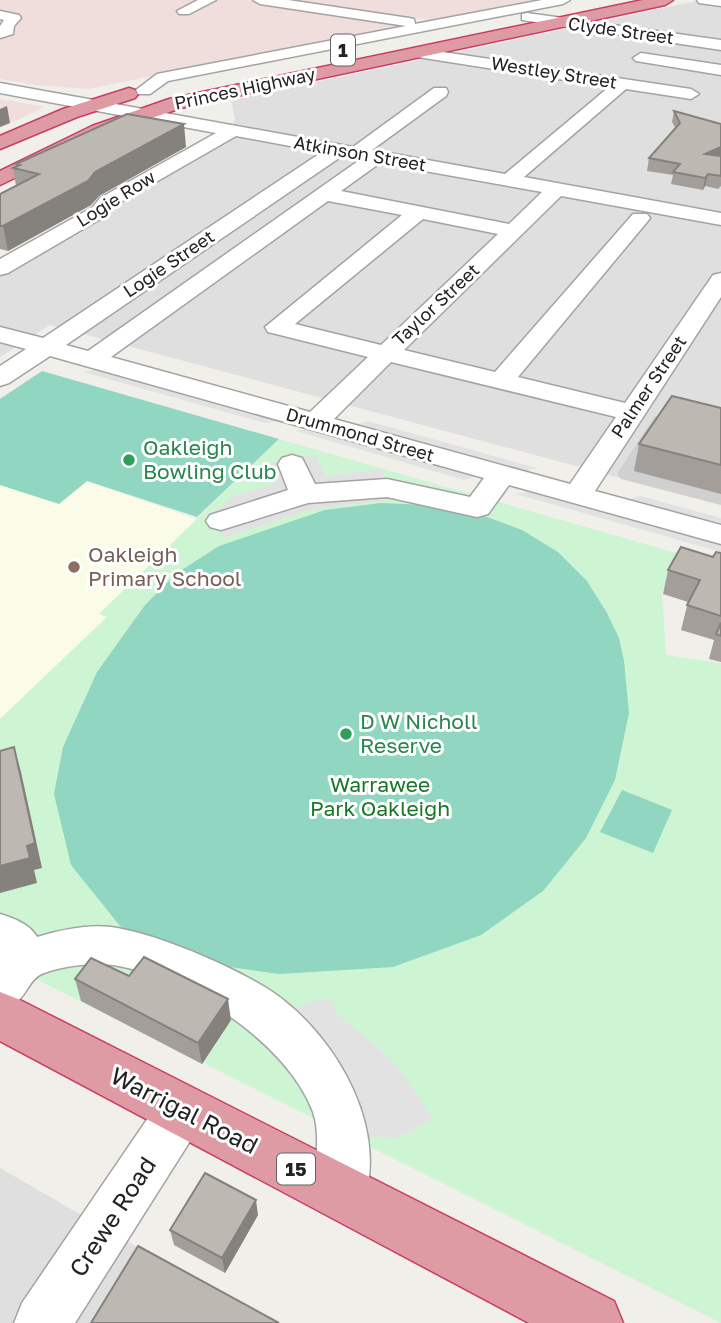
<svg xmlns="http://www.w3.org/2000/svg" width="721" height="1323" viewBox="0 0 721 1323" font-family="'Golos Text',sans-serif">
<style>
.residential{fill:#e0dfdf}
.commercial{fill:#efdedc}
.education{fill:#fbfce8}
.religious{fill:#d0d0d0}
.park{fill:#cdf5d3}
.pitch{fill:#91d6c0}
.parking{fill:#e2e2e2}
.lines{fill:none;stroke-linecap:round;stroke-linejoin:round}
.minor-casing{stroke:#a3a3a3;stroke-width:3}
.highway-casing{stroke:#c93d65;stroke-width:3}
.minor{fill:#fff;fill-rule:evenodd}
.highway{fill:#df9ba4;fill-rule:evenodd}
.wall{fill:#a39e9a}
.shaded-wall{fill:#85817d}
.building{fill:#beb8b3;stroke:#85817d;stroke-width:2}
.leisure-dot{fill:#2e9e5b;stroke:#fff;stroke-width:2.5}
.education-dot{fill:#8d6e63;stroke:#fff;stroke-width:2.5}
.labels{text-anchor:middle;stroke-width:6;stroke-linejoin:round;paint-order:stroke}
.far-street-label{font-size:18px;fill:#222;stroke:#fff}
.shield{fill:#fff;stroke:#646464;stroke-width:2}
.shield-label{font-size:19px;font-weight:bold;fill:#222}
.leisure-label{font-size:21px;fill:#27864d;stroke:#fff;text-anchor:start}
.education-label{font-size:21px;fill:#785e54;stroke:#fff;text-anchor:start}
.park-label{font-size:21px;fill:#197726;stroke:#fff}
.near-street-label{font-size:24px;fill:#222;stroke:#fff}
</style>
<rect width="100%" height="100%" fill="#f1efea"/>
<path class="residential" d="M 701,0 L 721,0 L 721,505 L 50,325 L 0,357 L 0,271 L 226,140 L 235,119 L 231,100 Z
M 0,1168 L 151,1255 L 108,1323 L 0,1323 Z"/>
<path class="commercial" d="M 0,0 L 245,0 L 402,25 L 397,29 L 257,54 L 89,89 L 35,85 L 0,79 Z
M 292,0 L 546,0 L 439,21 L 289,1 Z
M 0,99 L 45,107 L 0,128 Z"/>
<path class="education" d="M 87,481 L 198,520 L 100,614 L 107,617 L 0,719 L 0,485 L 59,504 Z"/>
<path class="religious" d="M 655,416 L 720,431 L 721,429 L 721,505 L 621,479 L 617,474 Z"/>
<path class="park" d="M 279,439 L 680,554 L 662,592 L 666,655 L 721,663 L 721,1323 L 0,961 L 0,719 L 107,617 L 99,614 Z"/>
<path class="pitch" d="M 42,371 L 279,439 L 197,517 L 87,481 L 59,504 L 0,485 L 0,399 Z
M 381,503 L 431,505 L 476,513 L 522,530 L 558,552 L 587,581 L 607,613 L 619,638 L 624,661 L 629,713 L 615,780 L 586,838 L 543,891 L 481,935 L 393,967 L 279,974 L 195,962 L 120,926 L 71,865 L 54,794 L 63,747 L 97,672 L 145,605 L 177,573 L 219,546 L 325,510 Z
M 622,790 L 672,810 L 653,853 L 600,832 Z"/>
<path class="parking" d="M 103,369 L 284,420 L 265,423 L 83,372 Z
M 368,421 L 537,468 L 518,473 L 351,426 Z
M 313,427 L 482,475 L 464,480 L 296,431 Z
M 316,455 L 326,476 L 383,469 L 389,500 L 309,510 L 225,537 L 206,518 L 234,496 L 277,483 L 266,463 Z
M 536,490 L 721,542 L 721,552 L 516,494 Z
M 641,496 L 721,518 L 721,529 L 620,502 Z
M 322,999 L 330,999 L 339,1016 L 385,1053 L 400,1069 L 433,1119 L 398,1138 L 362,1136 L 280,1012 Z"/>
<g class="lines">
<g class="minor-casing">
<path id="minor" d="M 198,0 L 216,0 L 189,14 L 179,14 L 177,11 Z
M 253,0 L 288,0 L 409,18 L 414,19 L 415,24 L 542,0 L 570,0 L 563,4 L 168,81 L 150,94 L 138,94 L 136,90 L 157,74 L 406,26 L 260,4 Z
M 697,0 L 721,0 L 721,6 L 699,3 Z
M 0,11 L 19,15 L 21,18 L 14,26 L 13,34 L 0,38 L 0,26 L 4,20 L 0,19 Z
M 527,13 L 721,40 L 721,50 L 522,20 L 522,14 Z
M 416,48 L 691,89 L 699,94 L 691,99 L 626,89 L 524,177 L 721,213 L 721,225 L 561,196 L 404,350 L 495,372 L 633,214 L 647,214 L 650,218 L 647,222 L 518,377 L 625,403 L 713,275 L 721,273 L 721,297 L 595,491 L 721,525 L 721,544 L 509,485 L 488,514 L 477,517 L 387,497 L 308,503 L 221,530 L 210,527 L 206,521 L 210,515 L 288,490 L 278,464 L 282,458 L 292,455 L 302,458 L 315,484 L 387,479 L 470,497 L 484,478 L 50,356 L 9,383 L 0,386 L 0,366 L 26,349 L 0,342 L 0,327 L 43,338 L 322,152 L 236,136 L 114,206 L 107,215 L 8,273 L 0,275 L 0,259 L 93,207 L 100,198 L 216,133 L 0,93 L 0,83 L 353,147 L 434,88 L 446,88 L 448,92 L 446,96 L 372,150 L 505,174 L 609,87 L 411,56 L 408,53 ZM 342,156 L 361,159 L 88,351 L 66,345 ZM 380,163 L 542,192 L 509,224 L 341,191 ZM 328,201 L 402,215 L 265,327 L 268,332 L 368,357 L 310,412 L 111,357 ZM 423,219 L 498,234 L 381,345 L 295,324 ZM 391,362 L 616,417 L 570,484 L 334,419 Z
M 641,53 L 721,65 L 721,75 L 636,61 L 633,58 Z
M 0,914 C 13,918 30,924 37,937 C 60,930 87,924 111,927 C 156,933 237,968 274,993 C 338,1038 393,1134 360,1211 L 342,1219 L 324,1211 C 321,1205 317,1198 316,1191 C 313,1165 322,1138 313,1112 C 287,1042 184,976 113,965 C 92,962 64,966 44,973 C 29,978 27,996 15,1003 C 11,1006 5,1007 0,1009 Z
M 182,1087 L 199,1093 L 207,1110 L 199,1127 L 75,1323 L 14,1323 L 22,1303 L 165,1093 Z"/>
</g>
<g class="highway-casing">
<path id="highway" d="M 643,0 L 673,0 L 665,5 L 181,108 L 106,134 L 0,185 L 0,171 L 92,126 L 169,99 Z
M 129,88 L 135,90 L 138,94 L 135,98 L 77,117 L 0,149 L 0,136 L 63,109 Z
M 0,992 L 18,999 L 614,1301 L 623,1323 L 529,1323 L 0,1041 Z"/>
</g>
<use href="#minor" class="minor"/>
<use href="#highway" class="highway"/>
</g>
<path class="wall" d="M 674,111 L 721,124 L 721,186 L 718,189 L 705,186 L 703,190 L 671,184 L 673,175 L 647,171 L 649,158 L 676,129 L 672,122 Z
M 186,147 L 99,196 L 91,205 L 8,251 L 0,249 L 0,194 L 16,186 L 13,168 L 17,167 L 16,164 Z
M 721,408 L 721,494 L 634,471 L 639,444 Z
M 721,553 L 721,662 L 709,659 L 714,640 L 681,630 L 688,602 L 663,594 L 668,570 Z
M 129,976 L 231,1020 L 202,1064 L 81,1001 L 75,979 Z
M 258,1215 L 225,1273 L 174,1245 L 170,1230 Z"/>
<path class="shaded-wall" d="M 7,106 L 10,123 L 0,127 L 0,109 Z
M 184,124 L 186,147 L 99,196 L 91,205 L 8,251 L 3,226 L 95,172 Z
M 721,147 L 721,158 L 705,154 Z
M 708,174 L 705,186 L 703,190 L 705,178 Z
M 14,747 L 21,772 L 42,868 L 34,870 L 37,883 L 0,893 L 0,866 L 27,846 Z
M 228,999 L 231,1020 L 202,1064 L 198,1043 Z
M 256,1200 L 258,1215 L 225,1273 L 222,1258 Z"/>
<path class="building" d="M 674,111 L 721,124 L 721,147 L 705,154 L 721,156 L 721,176 L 708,174 L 705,178 L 673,172 L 680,164 L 649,158 L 680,123 Z
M 127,114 L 184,124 L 95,172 L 88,181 L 3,226 L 0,226 L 0,194 L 39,174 L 13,168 L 20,165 L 16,164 Z
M 672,396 L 721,408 L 721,465 L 639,444 Z
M 681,547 L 713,557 L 716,552 L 721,553 L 721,616 L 687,605 L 700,580 L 668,570 Z
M 721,623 L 721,636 L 716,634 Z
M 14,747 L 35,843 L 27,846 L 30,858 L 0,866 L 0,751 Z
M 144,957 L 228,999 L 198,1043 L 75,979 L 91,958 L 129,976 Z
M 205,1173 L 256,1200 L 222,1258 L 170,1230 Z
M 138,1246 L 279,1323 L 91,1323 Z"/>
<g class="leisure-dot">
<circle cx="129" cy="460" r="7"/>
<circle cx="346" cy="734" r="7"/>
</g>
<circle class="education-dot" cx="74" cy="567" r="7"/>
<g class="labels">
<g class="far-street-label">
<text transform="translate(621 31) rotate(8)" y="6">Clyde Street</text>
<text transform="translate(554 73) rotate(9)" y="6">Westley Street</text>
<text transform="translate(245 89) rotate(-12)" y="6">Princes Highway</text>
<text transform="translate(360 154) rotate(10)" y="6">Atkinson Street</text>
<text transform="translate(116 199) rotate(-32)" y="6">Logie Row</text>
<text transform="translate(169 264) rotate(-34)" y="6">Logie Street</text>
<text transform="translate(436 305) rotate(-43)" y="6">Taylor Street</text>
<text transform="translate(649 387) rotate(-56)" y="6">Palmer Street</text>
<text transform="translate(360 435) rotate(16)" y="6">Drummond Street</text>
</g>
<g class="shield">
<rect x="331" y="34.5" width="24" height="31" rx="5"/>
<rect x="277" y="1153.5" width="38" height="31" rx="5"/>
</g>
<g class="shield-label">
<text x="343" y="57">1</text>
<text x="296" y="1176">15</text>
</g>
<g class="leisure-label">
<text x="143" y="455">Oakleigh<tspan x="143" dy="24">Bowling Club</tspan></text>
<text x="360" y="729">D W Nicholl<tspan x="360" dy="24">Reserve</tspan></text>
</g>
<g class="education-label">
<text x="88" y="562">Oakleigh<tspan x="88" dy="24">Primary School</tspan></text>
</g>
<g class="park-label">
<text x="380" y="792">Warrawee<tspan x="380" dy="24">Park Oakleigh</tspan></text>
</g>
<g class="near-street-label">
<text transform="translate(184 1111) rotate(27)" y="8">Warrigal Road</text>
<text transform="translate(113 1217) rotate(-57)" y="8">Crewe Road</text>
</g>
</g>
</svg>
